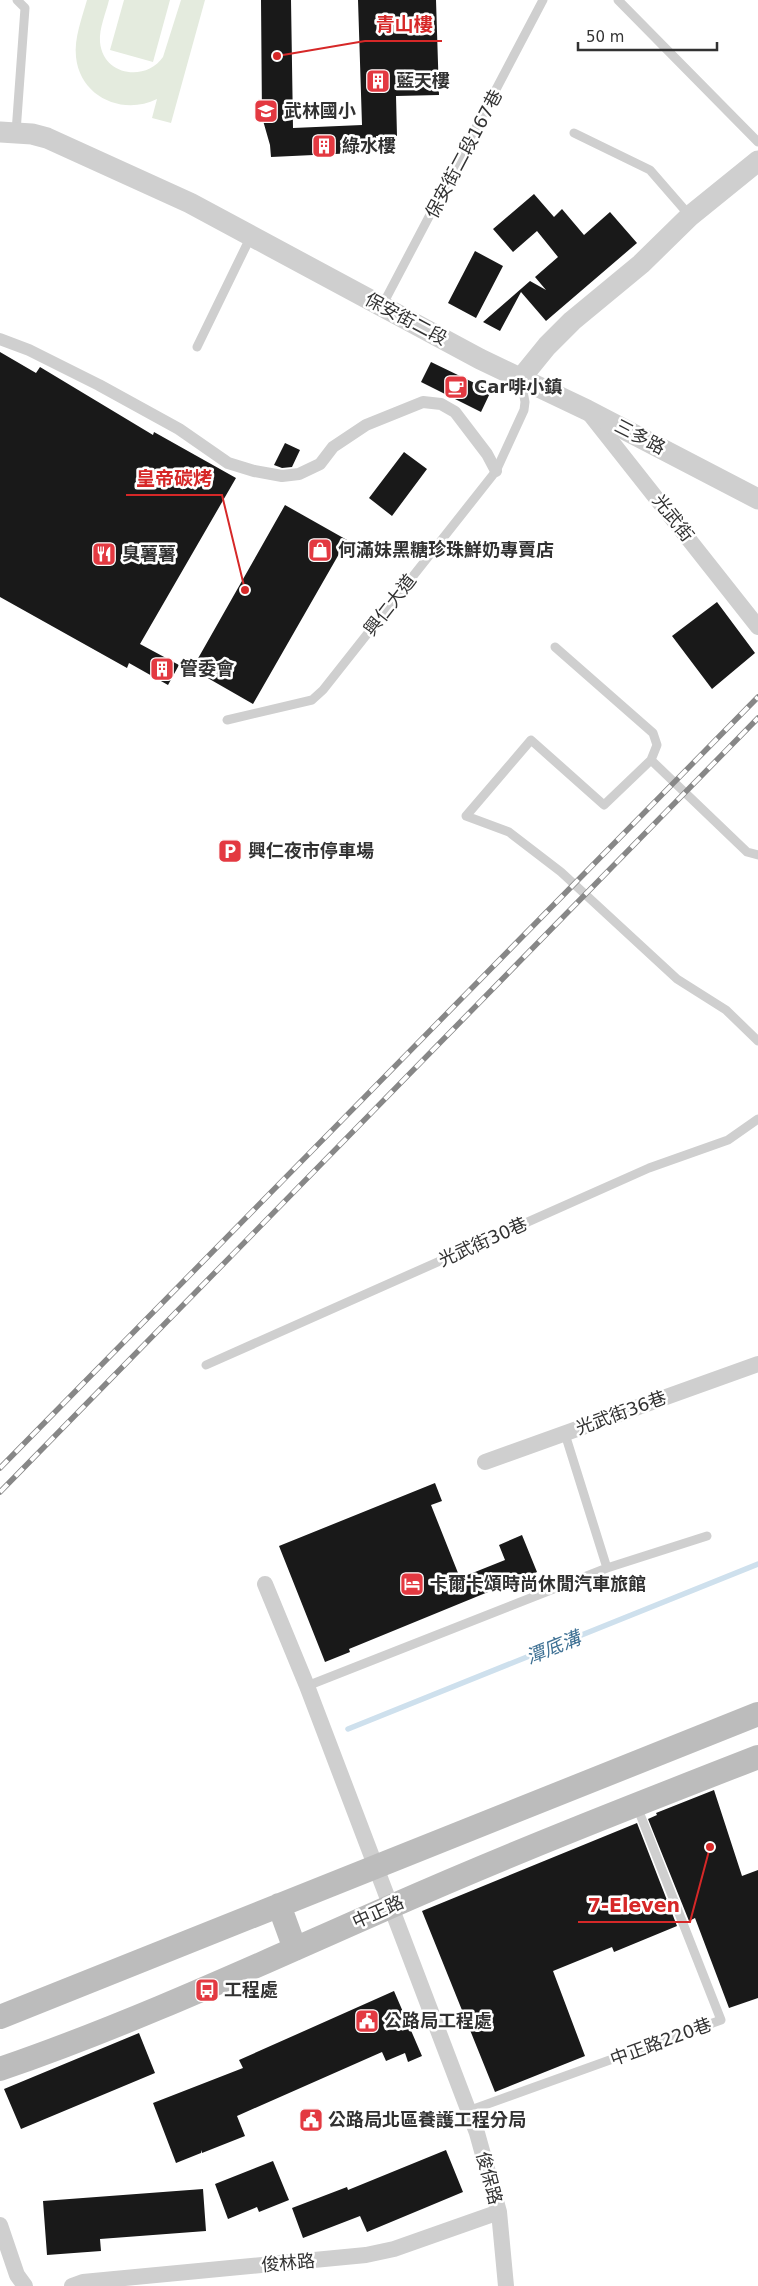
<svg xmlns="http://www.w3.org/2000/svg" width="758" height="2286" viewBox="0 0 758 2286" font-family="'DejaVu Sans','Noto Sans TC',sans-serif">
<style>
.green{fill:#e4ebde}
.lines{fill:none;stroke-linecap:round;stroke-linejoin:round}
.stream{stroke:#cee0ed;stroke-width:5.5}
.building{fill:#191919}
.service{stroke:#cfcfcf;stroke-width:9}
.pedestrian{stroke:#cfcfcf;stroke-width:12}
.minor{stroke:#cfcfcf;stroke-width:16}
.tertiary{stroke:#cfcfcf;stroke-width:21}
.secondary{stroke:#bcbcbc;stroke-width:24}
.rail-casing{stroke:#878787;stroke-width:5.5}
.rail{stroke:#fff;stroke-width:4;stroke-dasharray:11;stroke-linecap:butt}
.labels{text-anchor:middle;stroke-width:5;stroke-linejoin:round;paint-order:stroke}
.poi-label{font-size:18px;font-weight:bold;fill:#323232;stroke:#fff;text-anchor:start}
.street-label{font-size:18px;fill:#323232;stroke:#fff}
.water-label{font-size:19px;font-style:italic;fill:#3f7194;stroke:#fff}
.leader{fill:none;stroke:#d62828;stroke-width:2}
.callout-dot{fill:#d62828;stroke:#fff;stroke-width:2}
.callout-label{font-size:19px;text-anchor:middle;font-weight:bold;fill:#d62828;stroke:#fff;stroke-width:5;stroke-linejoin:round;paint-order:stroke}
</style>
<rect width="100%" height="100%" fill="#fff"/>
<path class="green" d="M 87,0 L 109,0 C 106,13 99,28 100,42 C 103,76 146,82 163,57 L 181,0 L 205,0 L 171,123 L 152,118 L 157,99 C 123,116 80,97 76,57 C 74,38 82,18 87,0 Z
M 124,0 L 170,0 L 153,62 L 110,50 Z"/>
<g class="lines">
<path class="stream" d="M 348,1729 L 758,1564"/>
</g>
<path class="building" d="M 261,0 L 291,0 L 293,128 L 362,125 L 358,0 L 436,0 L 439,95 L 396,96 L 397,136 L 376,136 L 377,152 L 271,157 L 270,145 L 262,117 Z
M 534,194 L 554,217 L 562,209 L 584,235 L 610,212 L 637,243 L 546,321 L 521,292 L 500,331 L 483,322 L 530,281 L 546,290 L 535,277 L 558,257 L 537,231 L 513,252 L 493,229 Z
M 475,251 L 503,266 L 476,318 L 448,303 Z
M 0,352 L 36,373 L 40,367 L 153,435 L 154,432 L 236,478 L 140,644 L 179,665 L 168,685 L 129,663 L 127,668 L 0,597 Z
M 431,362 L 491,391 L 481,412 L 421,382 Z
M 285,443 L 300,450 L 292,467 L 282,468 L 274,465 Z
M 404,452 L 427,469 L 392,516 L 369,498 Z
M 285,505 L 347,540 L 253,704 L 192,669 Z
M 717,602 L 755,653 L 712,689 L 672,636 Z
M 435,1483 L 442,1501 L 431,1505 L 460,1578 L 505,1560 L 499,1545 L 522,1535 L 537,1572 L 349,1649 L 350,1652 L 325,1662 L 279,1546 Z
M 714,1790 L 742,1876 L 758,1870 L 758,1998 L 729,2008 L 695,1918 L 689,1921 L 648,1819 L 657,1815 L 656,1813 Z
M 637,1823 L 677,1926 L 614,1952 L 612,1947 L 553,1971 L 585,2056 L 495,2092 L 422,1911 Z
M 394,1991 L 422,2056 L 408,2062 L 405,2053 L 386,2061 L 382,2052 L 237,2116 L 245,2136 L 202,2153 L 201,2150 L 201,2153 L 176,2163 L 153,2103 L 243,2068 L 239,2060 Z
M 139,2033 L 155,2073 L 21,2129 L 4,2089 Z
M 446,2150 L 463,2192 L 367,2232 L 360,2216 L 303,2238 L 292,2208 L 347,2187 L 348,2190 Z
M 273,2161 L 289,2200 L 259,2212 L 257,2207 L 228,2219 L 215,2184 Z
M 203,2189 L 206,2231 L 100,2239 L 101,2251 L 47,2255 L 43,2201 Z"/>
<g class="lines">
<path class="service" d="M 618,0 L 758,142
M 16,132 L 25,8 L 17,0
M 574,133 L 650,170 L 690,216
M 382,306 L 543,0
M 197,347 L 251,236
M 555,647 L 653,733 L 657,745 L 651,760 L 604,805 L 531,740 L 466,816 L 509,832 L 561,872 L 677,979 L 726,1010 L 758,1041
M 227,720 L 312,700 L 323,690 L 496,471 L 524,410 L 525,402 L 521,380
M 651,760 L 747,852 L 758,855
M 206,1365 L 649,1168 L 728,1140 L 758,1119
M 565,1434 L 607,1568
M 307,1686 L 607,1568 L 707,1536
M 468,2111 L 721,2020 L 636,1804"/>
<path class="pedestrian" d="M 0,339 L 29,350 L 99,385 L 179,429 L 228,463 L 254,471 L 282,476 L 299,474 L 320,464 L 333,447 L 366,425 L 423,402 L 441,404 L 455,412 L 487,454 L 496,471"/>
<path class="minor" d="M 589,413 L 758,627
M 485,1462 L 758,1364
M 265,1584 L 307,1686 L 477,2133 L 499,2212 L 506,2286
M 0,2225 L 17,2275 L 25,2286
M 72,2286 L 83,2282 L 366,2255 L 394,2249 L 499,2212"/>
<path class="tertiary" d="M 0,132 L 32,134 L 47,138 L 190,203 L 480,359 L 587,410 L 758,499
M 521,378 L 547,346 L 572,321 L 641,264 L 690,216 L 758,161"/>
<path class="secondary" d="M 279,1905 L 295,1949
M 0,2017 L 758,1714
M 0,2069 C 134,2023 262,1963 392,1906 C 512,1853 635,1805 758,1757"/>
<g class="rail-casing">
<path id="rail" d="M 0,1468 L 758,697
M 0,1492 L 758,718"/>
</g>
<use href="#rail" class="rail"/>
</g>
<defs>
<g id="building-square" transform="scale(1.25)"><rect x="-9" y="-9" width="18" height="18" rx="4" fill="#e33941" stroke="#fff"/><path d="M-4-6H4V6H1V3H-1V6H-4ZM-2.5-4.3h1.7v1.8h-1.7ZM.8-4.3h1.7v1.8H.8ZM-2.5-1h1.7V.8h-1.7ZM.8-1h1.7V.8H.8Z" fill="#fff"/></g>
<g id="school-square" transform="scale(1.25)"><rect x="-9" y="-9" width="18" height="18" rx="4" fill="#e33941" stroke="#fff"/><path d="M0-5L7-2L0 1L-7-2ZM-4 1L0 2.5L4 1V4Q0 6-4 4Z" fill="#fff"/></g>
<g id="cafe-square" transform="scale(1.25)"><rect x="-9" y="-9" width="18" height="18" rx="4" fill="#e33941" stroke="#fff"/><path d="M-5.5-4.5H6V0H3Q3 3.5 0 3.5H-2.5Q-5.5 3.5-5.5 0ZM3-3.2v2h1.7v-2ZM-6 4.5H4V6H-6Z" fill="#fff"/></g>
<g id="shop-square" transform="scale(1.25)"><rect x="-9" y="-9" width="18" height="18" rx="4" fill="#e33941" stroke="#fff"/><path d="M-5-2.5h2.3a2.7 3.5 0 0 1 5.4 0H5L5.5 6h-11ZM-1.5-2.5h3a1.5 2.3 0 0 0-3 0Z" fill="#fff"/></g>
<g id="restaurant-square" transform="scale(1.25)"><rect x="-9" y="-9" width="18" height="18" rx="4" fill="#e33941" stroke="#fff"/><path d="M-5-6h1v4h1v-4h1v4h1v-4h1v5L-1.5 .5V6h-2V.5L-5-1ZM5-6V6H3V1.5H1.5Q1.5-4 5-6Z" fill="#fff"/></g>
<g id="parking-square" transform="scale(1.25)"><rect x="-9" y="-9" width="18" height="18" rx="4" fill="#e33941" stroke="#fff"/><path d="M-3.5-5.5H1a3.5 3.5 0 0 1 0 7H-1V5.5H-3.5ZM-1-3.4V-.6H.8a1.4 1.4 0 0 0 0-2.8Z" fill="#fff"/></g>
<g id="hotel-square" transform="scale(1.25)"><rect x="-9" y="-9" width="18" height="18" rx="4" fill="#e33941" stroke="#fff"/><path d="M-6-4.5h1.5V1H6V5H4.5V3h-9V5H-6ZM-4 0a1.8 1.8 0 1 1 3.6 0ZM.5 0V-2.5h3Q6-2.5 6 0Z" fill="#fff"/></g>
<g id="bus-square" transform="scale(1.25)"><rect x="-9" y="-9" width="18" height="18" rx="4" fill="#e33941" stroke="#fff"/><path d="M-5-6H5V4H4V6H2V4H-2V6H-4V4H-5ZM-3.5-4V0h7V-4ZM-3.5 1.2v1.5H-2V1.2ZM2 1.2v1.5H3.5V1.2Z" fill="#fff"/></g>
<g id="civic-square" transform="scale(1.25)"><rect x="-9" y="-9" width="18" height="18" rx="4" fill="#e33941" stroke="#fff"/><path d="M-.6-6.5H3V-4.5H.6V-3L4-1V1h2V6H-6V1h2V-1L-.6-3ZM-1.2 2.5V6h2.4V2.5Z" fill="#fff"/></g>
</defs>
<g fill-rule="evenodd">
<use href="#building-square" x="378" y="81"/>
<use href="#school-square" x="266" y="111"/>
<use href="#building-square" x="324" y="146"/>
<use href="#cafe-square" x="456" y="387"/>
<use href="#shop-square" x="320" y="550"/>
<use href="#restaurant-square" x="104" y="554"/>
<use href="#building-square" x="162" y="669"/>
<use href="#parking-square" x="230" y="851"/>
<use href="#hotel-square" x="412" y="1584"/>
<use href="#bus-square" x="207" y="1990"/>
<use href="#civic-square" x="367" y="2021"/>
<use href="#civic-square" x="311" y="2120"/>
</g>
<g class="labels">
<g class="poi-label">
<text x="396" y="87">藍天樓</text>
<text x="284" y="117">武林國小</text>
<text x="342" y="152">綠水樓</text>
<text x="474" y="393">Car啡小鎮</text>
<text x="338" y="556">何滿妹黑糖珍珠鮮奶專賣店</text>
<text x="122" y="560">臭薯薯</text>
<text x="180" y="675">管委會</text>
<text x="248" y="857">興仁夜市停車場</text>
<text x="430" y="1590">卡爾卡頌時尚休閒汽車旅館</text>
<text x="224" y="1996">工程處</text>
<text x="384" y="2027">公路局工程處</text>
<text x="328" y="2126">公路局北區養護工程分局</text>
</g>
<g class="street-label">
<text transform="translate(464 154) rotate(-62)" y="6">保安街二段167巷</text>
<text transform="translate(406 319) rotate(28)" y="6">保安街二段</text>
<text transform="translate(640 437) rotate(27)" y="6">三多路</text>
<text transform="translate(673 518) rotate(52)" y="6">光武街</text>
<text transform="translate(390 605) rotate(-52)" y="6">興仁大道</text>
<text transform="translate(483 1242) rotate(-24)" y="6">光武街30巷</text>
<text transform="translate(621 1413) rotate(-20)" y="6">光武街36巷</text>
<text transform="translate(378 1912) rotate(-24)" y="6">中正路</text>
<text transform="translate(661 2042) rotate(-20)" y="6">中正路220巷</text>
<text transform="translate(489 2178) rotate(75)" y="6">俊保路</text>
<text transform="translate(288 2263) rotate(-5)" y="6">俊林路</text>
</g>
<g class="water-label">
<text transform="translate(553 1647) rotate(-22)" y="7">潭底溝</text>
</g>
</g>
<path class="leader" d="M277 56L365 41H442M245 590L222 495H126M710 1847L690 1922H578"/>
<g class="callout-dot">
<circle cx="277" cy="56" r="5"/>
<circle cx="245" cy="590" r="5"/>
<circle cx="710" cy="1847" r="5"/>
</g>
<g class="callout-label">
<text x="404" y="31">青山樓</text>
<text x="174" y="485">皇帝碳烤</text>
<text x="634" y="1912">7-Eleven</text>
</g>
<path d="M578 42v8h139v-8" fill="none" stroke="#323232" stroke-width="2.5"/>
<text x="586" y="42" font-size="15" fill="#323232" stroke="#ffffff" stroke-width="4" paint-order="stroke">50 m</text>
</svg>
